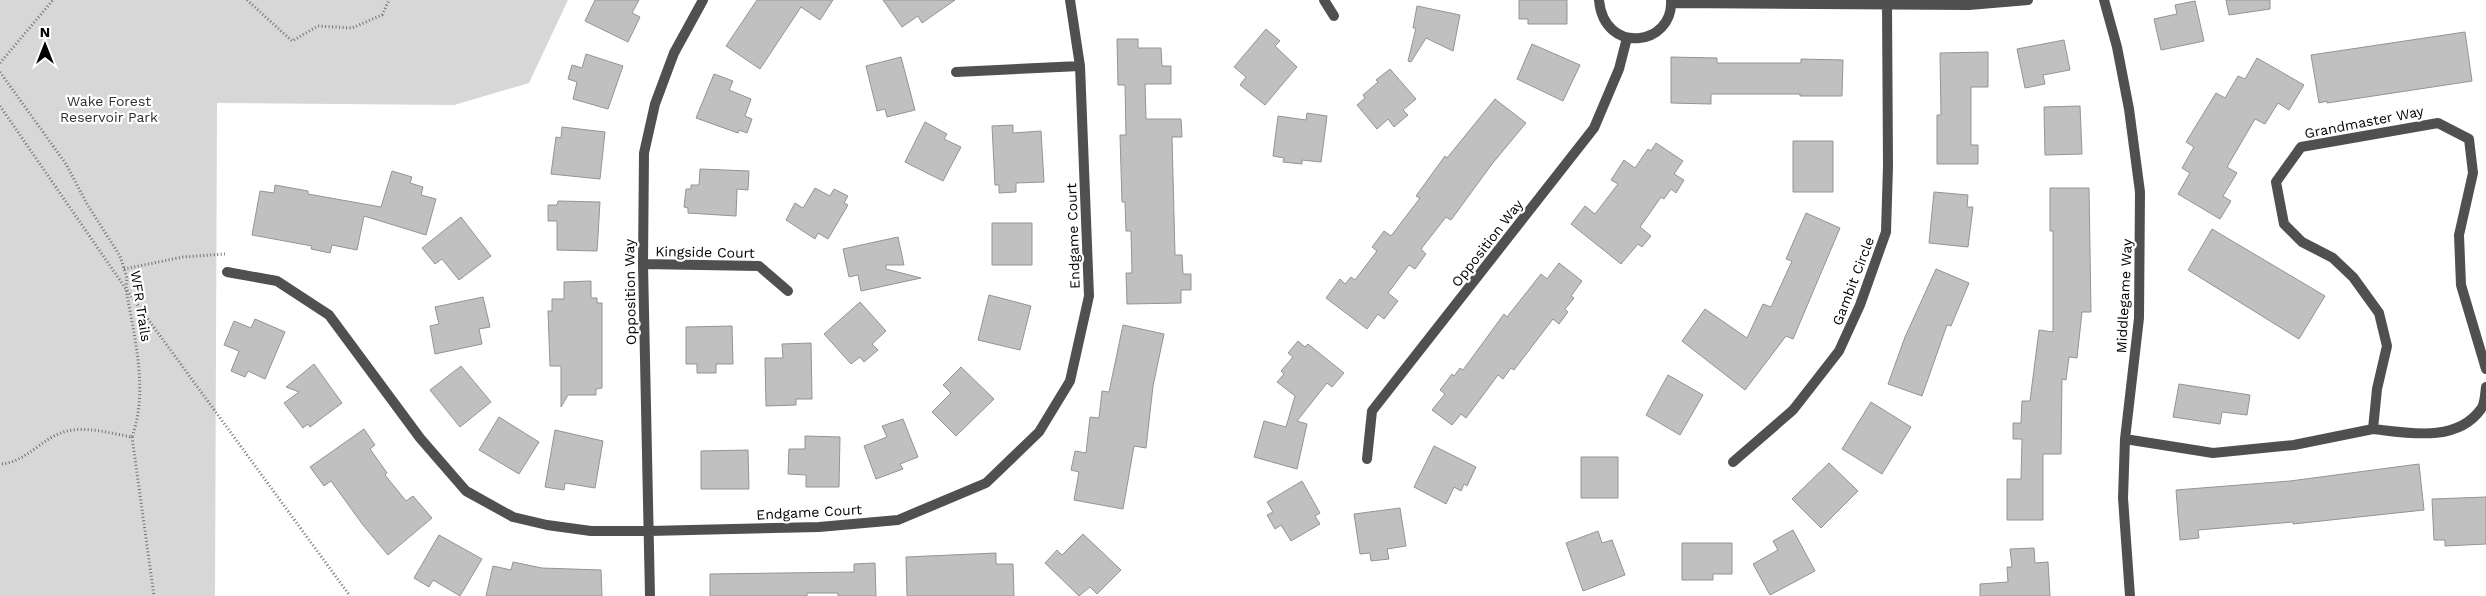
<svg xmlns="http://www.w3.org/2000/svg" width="2486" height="596" viewBox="0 0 2486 596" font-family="'Work Sans',sans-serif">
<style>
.green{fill:#d7d7d7}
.building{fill:#c0c0c0;stroke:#949494}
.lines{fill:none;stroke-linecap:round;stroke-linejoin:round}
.path{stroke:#727272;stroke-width:3;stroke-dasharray:1 2.5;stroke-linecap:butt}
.street{stroke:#505050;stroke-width:10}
.labels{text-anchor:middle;stroke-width:4.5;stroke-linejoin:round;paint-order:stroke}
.park-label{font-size:14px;fill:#2e2e2e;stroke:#fff}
.street-label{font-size:14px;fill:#000;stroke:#fff}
</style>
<rect width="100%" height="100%" fill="#fff"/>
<path class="green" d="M 0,0 L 568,0 L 529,83 L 454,105 L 217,103 L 215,596 L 0,596 Z"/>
<path class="building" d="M 595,0 L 639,0 L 632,13 L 640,17 L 628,42 L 585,21 Z
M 757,0 L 833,0 L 820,20 L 801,7 L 760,69 L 726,46 Z
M 883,0 L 955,0 L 922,23 L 918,16 L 902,27 Z
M 1519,0 L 1567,0 L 1567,24 L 1528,24 L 1528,19 L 1519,19 Z
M 2226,0 L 2270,0 L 2270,9 L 2229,15 Z
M 2195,1 L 2204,41 L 2161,50 L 2154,19 L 2177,14 L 2175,5 Z
M 1417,6 L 1460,15 L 1453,51 L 1426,38 L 1411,62 L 1408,61 L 1416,28 L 1413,28 Z
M 1266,29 L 1280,41 L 1275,46 L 1297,67 L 1265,105 L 1240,85 L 1246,77 L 1234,67 Z
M 2465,32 L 2472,81 L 2327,103 L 2327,101 L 2319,103 L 2311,55 Z
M 1117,39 L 1138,39 L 1138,48 L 1161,48 L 1162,66 L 1171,66 L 1171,84 L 1145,84 L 1146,119 L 1181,119 L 1182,137 L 1172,137 L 1175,255 L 1182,255 L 1183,274 L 1191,274 L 1191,290 L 1181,290 L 1181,303 L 1127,304 L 1126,273 L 1132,273 L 1131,231 L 1126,231 L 1125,202 L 1122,202 L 1120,135 L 1126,135 L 1125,85 L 1118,85 Z
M 2064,40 L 2070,70 L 2043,75 L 2045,84 L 2025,88 L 2017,49 Z
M 1532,44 L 1580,65 L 1563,101 L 1517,79 Z
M 1988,52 L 1988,87 L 1971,87 L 1971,145 L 1978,145 L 1978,164 L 1937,164 L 1937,115 L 1941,115 L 1940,53 Z
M 586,54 L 623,66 L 608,109 L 573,99 L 577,82 L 568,79 L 572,65 L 582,68 Z
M 901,57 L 915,110 L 887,117 L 885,109 L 877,111 L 866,66 Z
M 1671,57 L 1717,58 L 1717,63 L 1801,63 L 1801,59 L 1843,60 L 1842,96 L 1800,96 L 1800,94 L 1711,94 L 1711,104 L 1671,103 Z
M 2257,58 L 2304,85 L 2289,110 L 2278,103 L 2265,124 L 2255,119 L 2227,167 L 2237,173 L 2223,196 L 2231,201 L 2220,219 L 2178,194 L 2190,173 L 2182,168 L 2194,147 L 2186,142 L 2216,93 L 2225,98 L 2238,76 L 2245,79 Z
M 1390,69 L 1416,99 L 1403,110 L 1408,115 L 1394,127 L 1388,119 L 1377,129 L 1357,105 L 1365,98 L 1363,95 L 1378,82 L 1376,80 Z
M 714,74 L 733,81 L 729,90 L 751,99 L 745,116 L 752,119 L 747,133 L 739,130 L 738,133 L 696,118 Z
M 1495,99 L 1526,123 L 1492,164 L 1451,220 L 1446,217 L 1421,249 L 1426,254 L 1415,269 L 1409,265 L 1388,293 L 1398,301 L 1384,319 L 1378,314 L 1367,329 L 1326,298 L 1340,279 L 1345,284 L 1351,277 L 1355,280 L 1377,251 L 1372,247 L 1384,231 L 1391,236 L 1420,198 L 1416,196 L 1445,156 L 1447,158 Z
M 2080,106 L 2082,154 L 2045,155 L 2044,107 Z
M 1307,113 L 1327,116 L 1321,162 L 1302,160 L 1302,164 L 1283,162 L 1284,158 L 1273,156 L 1278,116 L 1306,120 Z
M 925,122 L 947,134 L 944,139 L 961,147 L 943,181 L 905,162 Z
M 1013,125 L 1013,133 L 1041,131 L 1044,182 L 1016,183 L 1016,192 L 999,193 L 999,185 L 995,185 L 992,126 Z
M 562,127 L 605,132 L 600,179 L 551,174 L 556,137 L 561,138 Z
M 1793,141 L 1833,141 L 1833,192 L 1793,192 Z
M 1656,143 L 1683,161 L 1674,174 L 1684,180 L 1676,193 L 1671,189 L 1664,199 L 1661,197 L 1640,227 L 1651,236 L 1642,247 L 1638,244 L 1621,264 L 1571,224 L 1585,206 L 1595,214 L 1618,184 L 1611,180 L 1624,160 L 1635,168 L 1648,149 L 1651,151 Z
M 700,169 L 749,171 L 748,190 L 737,189 L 736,216 L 688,213 L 688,208 L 684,207 L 686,189 L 691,189 L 691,185 L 699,185 Z
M 392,171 L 412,177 L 410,183 L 423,187 L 421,195 L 436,199 L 426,235 L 364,216 L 357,250 L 332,245 L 330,253 L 311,249 L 312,246 L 252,235 L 260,191 L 274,193 L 275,185 L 308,191 L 308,194 L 381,207 Z
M 815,188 L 830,196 L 834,189 L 848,196 L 844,203 L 848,205 L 828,239 L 818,233 L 815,239 L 786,220 L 795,203 L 803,208 Z
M 2050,188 L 2089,188 L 2091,312 L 2082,312 L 2077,358 L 2069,357 L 2066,380 L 2062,379 L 2061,454 L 2043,454 L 2043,520 L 2007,520 L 2007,479 L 2021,479 L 2022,439 L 2013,439 L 2013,423 L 2021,423 L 2022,401 L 2030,401 L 2039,330 L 2053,332 L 2053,231 L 2050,231 Z
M 1934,192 L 1968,195 L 1967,207 L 1973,207 L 1968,247 L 1929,243 Z
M 558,201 L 600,202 L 597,251 L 557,250 L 557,221 L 548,221 L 548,205 L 557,205 Z
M 1806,213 L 1840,228 L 1793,339 L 1786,336 L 1745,390 L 1682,341 L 1705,309 L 1747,338 L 1763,304 L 1771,307 L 1792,261 L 1786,259 Z
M 461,217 L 491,256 L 459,280 L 442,259 L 435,264 L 422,248 Z
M 992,223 L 1032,223 L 1032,265 L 992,265 Z
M 2212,229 L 2325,296 L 2299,339 L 2188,270 Z
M 898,237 L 904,265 L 886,265 L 886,269 L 921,278 L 861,291 L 858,275 L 849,277 L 843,249 Z
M 1559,263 L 1582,281 L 1571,296 L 1574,298 L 1565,309 L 1568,312 L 1559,324 L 1553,319 L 1514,370 L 1511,368 L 1503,379 L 1498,375 L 1466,418 L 1461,414 L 1452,425 L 1432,410 L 1445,394 L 1440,390 L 1452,374 L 1454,376 L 1460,368 L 1463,370 L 1504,314 L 1507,317 L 1541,274 L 1547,279 Z
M 1936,269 L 1969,283 L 1951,326 L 1947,325 L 1922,396 L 1888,384 L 1905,337 Z
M 591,281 L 591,298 L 597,298 L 597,303 L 602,303 L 602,388 L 596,389 L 596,395 L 568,395 L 561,407 L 561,366 L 550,366 L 548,311 L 552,311 L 552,299 L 564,299 L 564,282 Z
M 989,295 L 1031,306 L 1020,350 L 978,340 Z
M 483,297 L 490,327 L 479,329 L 482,344 L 435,354 L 430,326 L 439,324 L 435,307 Z
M 860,302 L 886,331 L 872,344 L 878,350 L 864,362 L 860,357 L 851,364 L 824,334 Z
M 255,319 L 285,332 L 265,379 L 248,371 L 245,377 L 231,371 L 239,351 L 224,345 L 234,321 L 251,328 Z
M 1123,325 L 1164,334 L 1153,386 L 1146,448 L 1134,446 L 1123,509 L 1074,500 L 1079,472 L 1071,470 L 1075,451 L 1086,453 L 1090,417 L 1099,418 L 1102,391 L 1109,392 Z
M 732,326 L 733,364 L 716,364 L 716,373 L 697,373 L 697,364 L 686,364 L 686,327 Z
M 1298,341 L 1305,347 L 1308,344 L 1344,373 L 1332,387 L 1327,383 L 1297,421 L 1307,424 L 1297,469 L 1254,457 L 1264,421 L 1286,427 L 1295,396 L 1277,382 L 1284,374 L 1281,371 L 1293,357 L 1288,353 Z
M 811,343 L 812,399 L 796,399 L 796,405 L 766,406 L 765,358 L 783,358 L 782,344 Z
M 314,364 L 342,403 L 310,427 L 308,424 L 303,428 L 284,403 L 299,392 L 286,387 Z
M 461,366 L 491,402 L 460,427 L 430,390 Z
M 961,367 L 994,399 L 956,436 L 932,412 L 951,393 L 943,385 Z
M 1668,375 L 1703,395 L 1680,435 L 1646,415 Z
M 2179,384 L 2250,395 L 2247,415 L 2222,412 L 2220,424 L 2173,417 Z
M 1871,402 L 1911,427 L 1882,474 L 1842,449 Z
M 499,417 L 539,442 L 519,474 L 479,450 Z
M 903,419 L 918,457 L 900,464 L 903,469 L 876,479 L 864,446 L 887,437 L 882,426 Z
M 364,429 L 375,445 L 370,449 L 387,473 L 385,475 L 406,501 L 413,496 L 432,518 L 388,555 L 363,525 L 331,481 L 324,486 L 310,467 Z
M 555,430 L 603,441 L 595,488 L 565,483 L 564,490 L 545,487 Z
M 805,436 L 840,437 L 839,487 L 806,487 L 806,475 L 788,474 L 789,449 L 805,449 Z
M 1434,446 L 1476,467 L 1467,486 L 1464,484 L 1461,491 L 1454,487 L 1446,504 L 1414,487 Z
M 748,450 L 749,489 L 701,489 L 701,451 Z
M 1581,457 L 1618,457 L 1618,498 L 1581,498 Z
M 1829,463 L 1858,491 L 1821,528 L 1792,499 Z
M 2419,464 L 2424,510 L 2293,524 L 2293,522 L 2198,530 L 2199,538 L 2180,540 L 2176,490 L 2290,481 Z
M 1302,481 L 1320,513 L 1315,516 L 1320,524 L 1291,541 L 1281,525 L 1275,529 L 1267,515 L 1273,512 L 1267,502 Z
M 2486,497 L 2486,544 L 2445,546 L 2445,540 L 2434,540 L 2432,499 Z
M 1400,508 L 1406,546 L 1387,549 L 1389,559 L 1371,561 L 1370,553 L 1360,554 L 1354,514 Z
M 1793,530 L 1815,571 L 1770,595 L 1753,564 L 1778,550 L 1773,541 Z
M 1598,531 L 1602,543 L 1612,540 L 1625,575 L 1583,591 L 1566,543 Z
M 1083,534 L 1121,570 L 1097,594 L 1090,587 L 1079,596 L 1045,563 L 1057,550 L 1062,555 Z
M 439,535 L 482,559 L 460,596 L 433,580 L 429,587 L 414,578 Z
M 1682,543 L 1732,543 L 1732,574 L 1713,574 L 1713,580 L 1682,580 Z
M 2034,548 L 2035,563 L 2048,562 L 2050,596 L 1980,596 L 1980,584 L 2008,582 L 2007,567 L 2012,567 L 2010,549 Z
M 996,553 L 996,564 L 1013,564 L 1014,596 L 907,596 L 906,557 Z
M 513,562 L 542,568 L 601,570 L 602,596 L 486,596 L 493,566 L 511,570 Z
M 875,563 L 876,596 L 838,596 L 838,593 L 807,593 L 807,596 L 710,596 L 710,574 L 854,572 L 854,564 Z"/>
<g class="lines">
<path class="path" d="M 247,0 L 292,41 L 318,26 L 352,28 L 382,15 L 389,0
M 0,63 L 53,0
M 0,72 L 66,164 L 87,204 L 120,256 L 127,278 L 126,289 C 134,336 149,390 132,437 C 108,433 81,424 58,434 C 38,443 23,463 0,464
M 0,106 L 126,289 L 350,596
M 124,269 L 183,257 L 225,254
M 132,437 L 154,596"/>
<path class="street" d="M 1324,0 L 1334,16
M 1599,0 C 1604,56 1674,46 1671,0
M 2104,0 L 2117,47 L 2129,109 L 2140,192 L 2139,318 L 2125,439 L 2123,498 L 2130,596
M 1671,3 L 1969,5 L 2028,0
M 956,72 L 1080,66
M 643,264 L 759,266 L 788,291
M 227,272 L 277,281 L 329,315 L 420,438 L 466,491 L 513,517 L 547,525 L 591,531 L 649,531 L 819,527 L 898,520 L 986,483 L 1039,432 L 1070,381 L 1089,296 L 1080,66 L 1070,0
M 2486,369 L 2461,285 L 2459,235 L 2473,173 L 2469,139 L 2438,123 L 2301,147 L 2276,182 L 2284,224 L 2302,242 L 2333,258 L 2353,277 L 2379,313 L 2387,346 L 2377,389 L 2373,429 C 2408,433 2457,443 2481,409 C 2485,404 2485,394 2486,387
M 2125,439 L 2213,453 L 2294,445 L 2373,429
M 1367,459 L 1372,411 L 1594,128 L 1619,69 L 1627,38
M 1733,462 L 1793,410 L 1839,351 L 1860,305 L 1886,232 L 1888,166 L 1887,5
M 650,596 L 643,264 L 644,153 L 655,104 L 674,53 L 703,0"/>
</g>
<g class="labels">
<g class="park-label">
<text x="109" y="106">Wake Forest<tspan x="109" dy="16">Reservoir Park</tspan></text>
</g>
<g class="street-label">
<text transform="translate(2364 122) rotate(-11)" y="5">Grandmaster Way</text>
<text transform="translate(1073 236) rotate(-92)" y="5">Endgame Court</text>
<text transform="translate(1487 243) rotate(-52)" y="5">Opposition Way</text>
<text transform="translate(705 252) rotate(1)" y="5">Kingside Court</text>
<text transform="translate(1853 281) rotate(-69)" y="5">Gambit Circle</text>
<text transform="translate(630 292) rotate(-91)" y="5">Opposition Way</text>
<text transform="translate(2124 296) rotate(-87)" y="5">Middlegame Way</text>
<text transform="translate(141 306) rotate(81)" y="5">WFR Trails</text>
<text transform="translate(809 512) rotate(-3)" y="5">Endgame Court</text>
</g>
</g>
<g transform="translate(45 45)" stroke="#ffffff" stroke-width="4" paint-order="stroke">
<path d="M0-4L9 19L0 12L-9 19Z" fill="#000000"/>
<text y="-8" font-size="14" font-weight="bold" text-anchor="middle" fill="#000000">N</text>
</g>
</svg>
